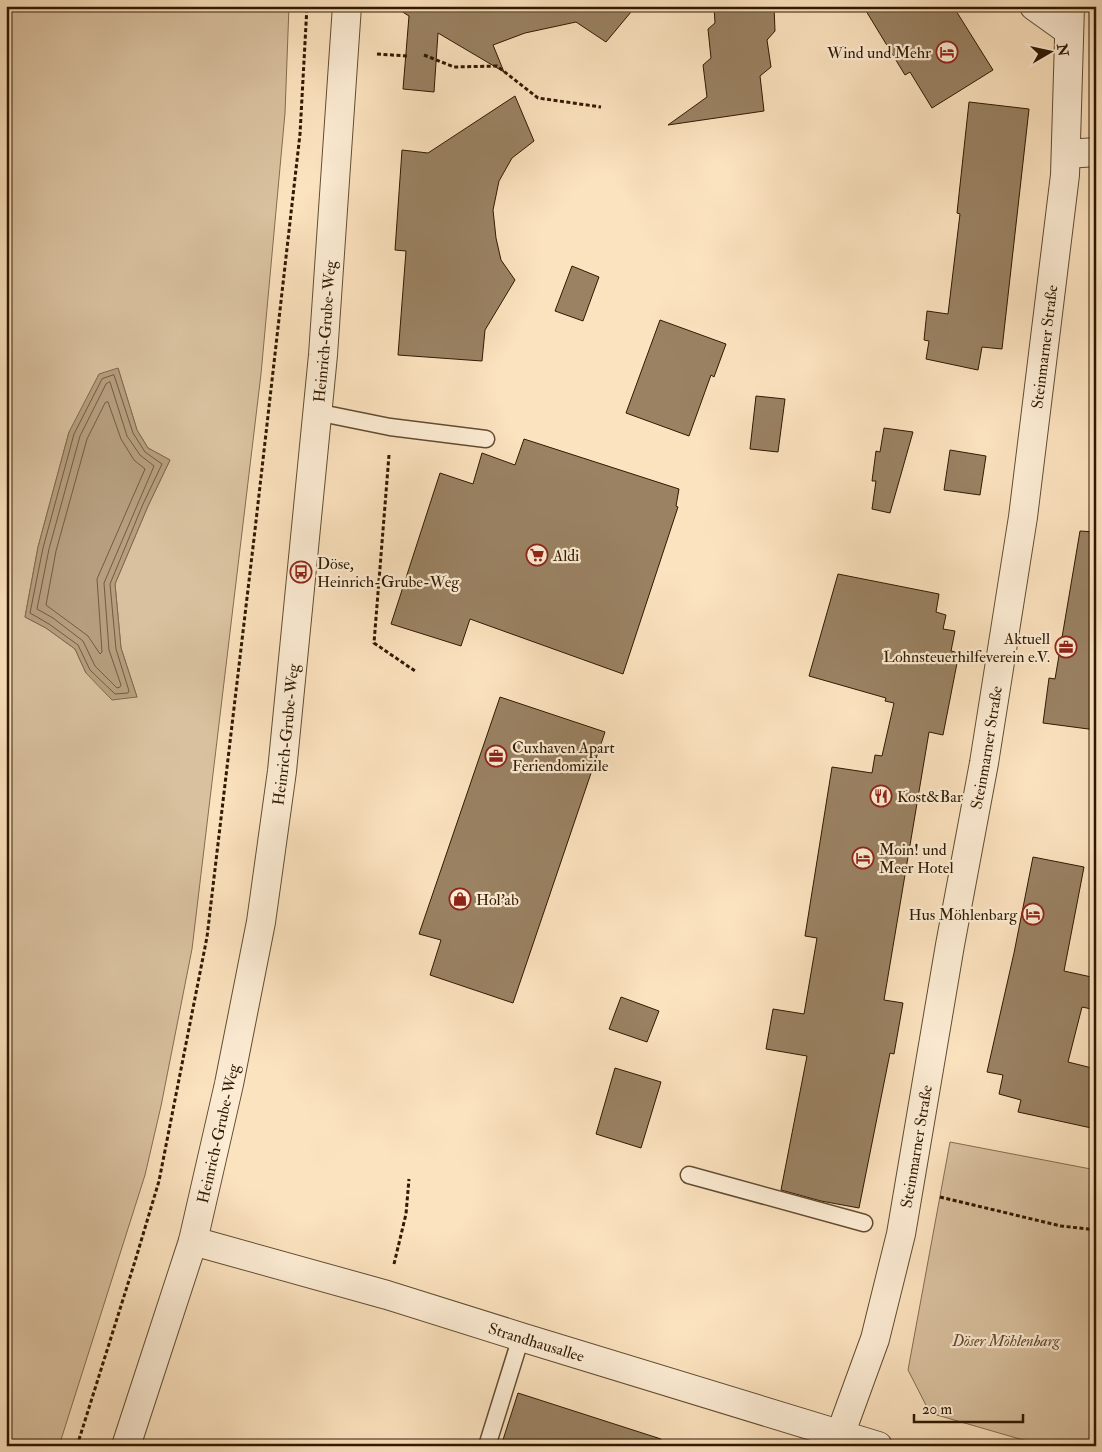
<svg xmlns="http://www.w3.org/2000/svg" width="1102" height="1452" viewBox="0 0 1102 1452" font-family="'IM FELL Double Pica',serif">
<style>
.green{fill:#d9c19f;stroke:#846d50;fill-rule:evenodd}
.water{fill:#b69e7e;stroke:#80694c}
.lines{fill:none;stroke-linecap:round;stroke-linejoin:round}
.shore{stroke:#725c3f;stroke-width:1}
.building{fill:#9a8263;stroke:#2f1900}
.service-casing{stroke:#624c30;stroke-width:19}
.minor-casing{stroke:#624c30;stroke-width:30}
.tertiary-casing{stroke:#624c30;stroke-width:30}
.path{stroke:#2f1900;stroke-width:3;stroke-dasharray:4 2.5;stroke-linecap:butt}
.service{stroke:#fdedd5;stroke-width:16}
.minor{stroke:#fdedd5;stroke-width:28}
.tertiary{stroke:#fdedd5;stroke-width:28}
.labels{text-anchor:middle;stroke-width:4.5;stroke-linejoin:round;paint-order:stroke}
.poi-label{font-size:16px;fill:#2f1900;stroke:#fdedd5;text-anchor:start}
.street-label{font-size:16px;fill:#2f1900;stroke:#fdedd5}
.park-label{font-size:16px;font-style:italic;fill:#624b30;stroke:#fdedd5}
</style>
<rect width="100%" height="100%" fill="#fce3bf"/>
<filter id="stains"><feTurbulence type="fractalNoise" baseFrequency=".004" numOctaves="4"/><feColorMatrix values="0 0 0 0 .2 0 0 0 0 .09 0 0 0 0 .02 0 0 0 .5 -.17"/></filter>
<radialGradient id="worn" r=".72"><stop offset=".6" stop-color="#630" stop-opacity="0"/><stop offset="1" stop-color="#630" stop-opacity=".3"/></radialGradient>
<path class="green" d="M 6,6 L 289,6 L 285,113 L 261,374 L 192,949 L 161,1106 L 145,1175 L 59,1446 L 6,1446 ZM 118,368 L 137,430 L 148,448 L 170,460 L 148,506 L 115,584 L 121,648 L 137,697 L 86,673 L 75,649 L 46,628 L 25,617 L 38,547 L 69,432 Z
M 950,1142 L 1096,1170 L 1096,1446 L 1044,1446 L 930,1413 L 908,1370 Z"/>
<path class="water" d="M 118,368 L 137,430 L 148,448 L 170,460 L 148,506 L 115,584 L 121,648 L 137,697 L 112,700 L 86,673 L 75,649 L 46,628 L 25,617 L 38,547 L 69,432 L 99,374 Z"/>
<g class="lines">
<path class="shore" d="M 114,375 L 133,433 L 145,452 L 162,464 L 143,504 L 110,584 L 116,649 L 129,691 L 128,693 L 115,694 L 90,670 L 78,645 L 49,624 L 30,613 L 43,548 L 74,434 L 102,379 Z
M 110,382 L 127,436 L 140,455 L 154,466 L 104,583 L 109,650 L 121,685 L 120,687 L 117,688 L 95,666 L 83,641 L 53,618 L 37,609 L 49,549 L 80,436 L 106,384 Z
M 108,402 L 121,439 L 134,460 L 145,469 L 97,579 L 102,652 L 100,654 L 88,636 L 46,605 L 56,551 L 87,439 L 105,403 Z"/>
</g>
<path class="building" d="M 393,6 L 636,6 L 606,42 L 576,22 L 525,33 L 493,45 L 504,72 L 438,33 L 434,92 L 403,89 L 409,16 Z
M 714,6 L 774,6 L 775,31 L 767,40 L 771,67 L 760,76 L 764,111 L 668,125 L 707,97 L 703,65 L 711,58 L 708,29 L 715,23 Z
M 863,6 L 953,6 L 993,70 L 932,108 L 910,72 L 905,75 Z
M 515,96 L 534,141 L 512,158 L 499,181 L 493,210 L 496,238 L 501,260 L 515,280 L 485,330 L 482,361 L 398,355 L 406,251 L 395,250 L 402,150 L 428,153 Z
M 969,102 L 1029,109 L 1002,349 L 982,347 L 978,370 L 926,359 L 929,341 L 924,340 L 927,311 L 948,314 L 960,214 L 957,213 Z
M 572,266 L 599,277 L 583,321 L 555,311 Z
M 660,320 L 726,344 L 714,377 L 711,375 L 689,436 L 626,413 Z
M 756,396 L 785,399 L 778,452 L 750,449 Z
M 884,428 L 913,432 L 890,513 L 872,509 L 876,481 L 872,481 L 876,451 L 880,452 Z
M 524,439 L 679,489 L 676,506 L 678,507 L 623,674 L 470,619 L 461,646 L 391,624 L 440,473 L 473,484 L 482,453 L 515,465 Z
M 950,450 L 986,456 L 980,495 L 944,490 Z
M 1080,531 L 1096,532 L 1096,730 L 1043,723 L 1049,678 L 1055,679 Z
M 838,574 L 939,594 L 936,612 L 946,615 L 943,629 L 955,631 L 951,651 L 959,653 L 943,735 L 929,732 L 884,1000 L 903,1003 L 894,1054 L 890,1053 L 859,1208 L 821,1201 L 781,1190 L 807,1056 L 766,1049 L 773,1009 L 804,1014 L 817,938 L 805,936 L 832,767 L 872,773 L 875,755 L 882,756 L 894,703 L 885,701 L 886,698 L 809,676 Z
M 500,697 L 605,732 L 513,1003 L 430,975 L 441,940 L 419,934 Z
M 1033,857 L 1084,867 L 1064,971 L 1096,978 L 1096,1010 L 1082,1007 L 1068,1062 L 1096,1069 L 1096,1129 L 1018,1112 L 1021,1100 L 999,1094 L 1003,1075 L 987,1072 L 1014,953 Z
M 621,997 L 659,1011 L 647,1042 L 609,1029 Z
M 615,1068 L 661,1082 L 641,1148 L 596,1134 Z
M 518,1393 L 661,1439 L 660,1446 L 501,1446 Z"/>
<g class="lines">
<g class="service-casing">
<path id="service" d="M 316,412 L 390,427 L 486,439
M 689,1175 L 864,1223
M 487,1446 L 521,1337"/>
</g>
<g class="minor-casing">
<g id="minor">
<path d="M 1034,6 L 1069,31"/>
<path d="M 1067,154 L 1096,152"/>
<path id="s1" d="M 193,1241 L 387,1295 L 521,1337 L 878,1446"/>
<path id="s2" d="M 836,1446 L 875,1339 L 901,1234 L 950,945 L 984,763 L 1023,517 L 1065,175 L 1070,6"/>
</g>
</g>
<g class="tertiary-casing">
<g id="tertiary">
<path id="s3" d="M 126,1446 L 193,1241 L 229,1084 L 261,922 L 282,771 L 323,355 L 347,6"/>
</g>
</g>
<path class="path" d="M 377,54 L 407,56
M 424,55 L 454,67 L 497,66 L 538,98 L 601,107
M 389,455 L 374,643 L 415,671
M 940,1197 L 1061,1226 L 1096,1230
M 394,1264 L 406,1214 L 409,1179
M 77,1446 L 136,1258 L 159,1181 L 207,937 L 255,530 L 300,134 L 307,6"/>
<use href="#service" class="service"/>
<use href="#minor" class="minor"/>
<use href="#tertiary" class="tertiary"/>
</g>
<defs>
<g id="hotel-ring" transform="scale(1.125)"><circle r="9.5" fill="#fdedd5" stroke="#8f2418" stroke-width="1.5"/><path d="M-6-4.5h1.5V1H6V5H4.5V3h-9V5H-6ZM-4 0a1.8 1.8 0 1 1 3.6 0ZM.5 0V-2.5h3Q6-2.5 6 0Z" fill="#8f2418"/></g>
<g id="supermarket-ring" transform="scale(1.125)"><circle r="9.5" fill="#fdedd5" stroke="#8f2418" stroke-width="1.5"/><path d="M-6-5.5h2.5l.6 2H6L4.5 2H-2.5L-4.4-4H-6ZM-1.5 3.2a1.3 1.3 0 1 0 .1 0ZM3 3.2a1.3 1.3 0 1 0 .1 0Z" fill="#8f2418"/></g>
<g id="bus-ring" transform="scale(1.125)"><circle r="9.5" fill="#fdedd5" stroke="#8f2418" stroke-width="1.5"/><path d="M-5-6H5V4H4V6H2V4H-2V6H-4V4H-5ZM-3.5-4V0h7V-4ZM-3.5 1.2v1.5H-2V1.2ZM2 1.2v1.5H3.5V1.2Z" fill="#8f2418"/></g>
<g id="office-ring" transform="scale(1.125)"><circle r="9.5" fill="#fdedd5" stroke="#8f2418" stroke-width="1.5"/><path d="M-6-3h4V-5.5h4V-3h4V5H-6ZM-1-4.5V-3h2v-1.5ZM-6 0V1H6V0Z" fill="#8f2418"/></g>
<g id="restaurant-ring" transform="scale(1.125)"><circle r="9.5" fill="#fdedd5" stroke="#8f2418" stroke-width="1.5"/><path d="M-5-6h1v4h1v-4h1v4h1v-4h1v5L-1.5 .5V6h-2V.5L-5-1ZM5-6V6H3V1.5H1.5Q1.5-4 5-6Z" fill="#8f2418"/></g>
<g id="shop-ring" transform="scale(1.125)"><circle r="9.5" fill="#fdedd5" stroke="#8f2418" stroke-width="1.5"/><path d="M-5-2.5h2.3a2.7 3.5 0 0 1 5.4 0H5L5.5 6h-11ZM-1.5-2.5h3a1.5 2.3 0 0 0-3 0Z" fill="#8f2418"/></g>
</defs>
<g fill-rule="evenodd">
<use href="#hotel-ring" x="947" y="52"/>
<use href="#supermarket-ring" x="537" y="555"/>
<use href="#bus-ring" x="301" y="572"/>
<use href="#office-ring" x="1066" y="647"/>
<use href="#office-ring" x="496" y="756"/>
<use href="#restaurant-ring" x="881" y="796"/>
<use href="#hotel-ring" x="863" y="858"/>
<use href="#shop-ring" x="460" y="899"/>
<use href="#hotel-ring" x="1033" y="914"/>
</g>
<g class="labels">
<g class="poi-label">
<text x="931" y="58" text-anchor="end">Wind und Mehr</text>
<text x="553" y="561">Aldi</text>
<text x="317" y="569">Döse,<tspan x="317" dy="18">Heinrich-Grube-Weg</tspan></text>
<text x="1050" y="644" text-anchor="end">Aktuell<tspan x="1050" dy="18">Lohnsteuerhilfeverein e.V.</tspan></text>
<text x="512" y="753">Cuxhaven Apart<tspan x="512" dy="18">Feriendomizile</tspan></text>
<text x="897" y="802">Kost&amp;Bar</text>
<text x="879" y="855">Moin! und<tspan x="879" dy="18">Meer Hotel</tspan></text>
<text x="476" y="905">Hol'ab</text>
<text x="1017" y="920" text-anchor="end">Hus Möhlenbarg</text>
</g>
<g class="street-label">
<text dy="6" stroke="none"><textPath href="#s3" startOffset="1136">Heinrich-Grube-Weg</textPath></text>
<text dy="6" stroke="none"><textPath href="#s2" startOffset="1121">Steinmarner Straße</textPath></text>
<text dy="6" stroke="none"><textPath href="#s3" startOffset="731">Heinrich-Grube-Weg</textPath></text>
<text dy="6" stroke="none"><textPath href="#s2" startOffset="716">Steinmarner Straße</textPath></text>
<text dy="6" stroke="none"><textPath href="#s3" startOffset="326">Heinrich-Grube-Weg</textPath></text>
<text dy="6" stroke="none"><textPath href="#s2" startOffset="311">Steinmarner Straße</textPath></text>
<text dy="6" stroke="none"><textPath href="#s1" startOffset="358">Strandhausallee</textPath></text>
</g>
<g class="park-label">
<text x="1006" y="1346">Döser Möhlenbarg</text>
</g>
</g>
<rect width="1102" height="1452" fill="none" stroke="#fce3bf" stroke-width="25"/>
<rect x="8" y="8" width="1087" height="1437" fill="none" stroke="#2f1900" stroke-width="2.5"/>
<rect x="12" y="12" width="1077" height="1427" fill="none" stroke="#2f1900"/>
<g transform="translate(1050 52) rotate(81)" stroke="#fdedd5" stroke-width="4" paint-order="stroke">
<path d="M0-4L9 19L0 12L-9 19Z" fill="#2f1900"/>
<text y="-8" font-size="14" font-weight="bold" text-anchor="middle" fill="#2f1900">N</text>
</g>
<path d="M914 1414v8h109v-8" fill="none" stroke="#2f1900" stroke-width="2.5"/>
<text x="922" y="1414" font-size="15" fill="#2f1900" stroke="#fdedd5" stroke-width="4" paint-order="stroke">20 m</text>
<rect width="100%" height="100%" filter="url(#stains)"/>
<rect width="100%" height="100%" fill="url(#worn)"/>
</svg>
